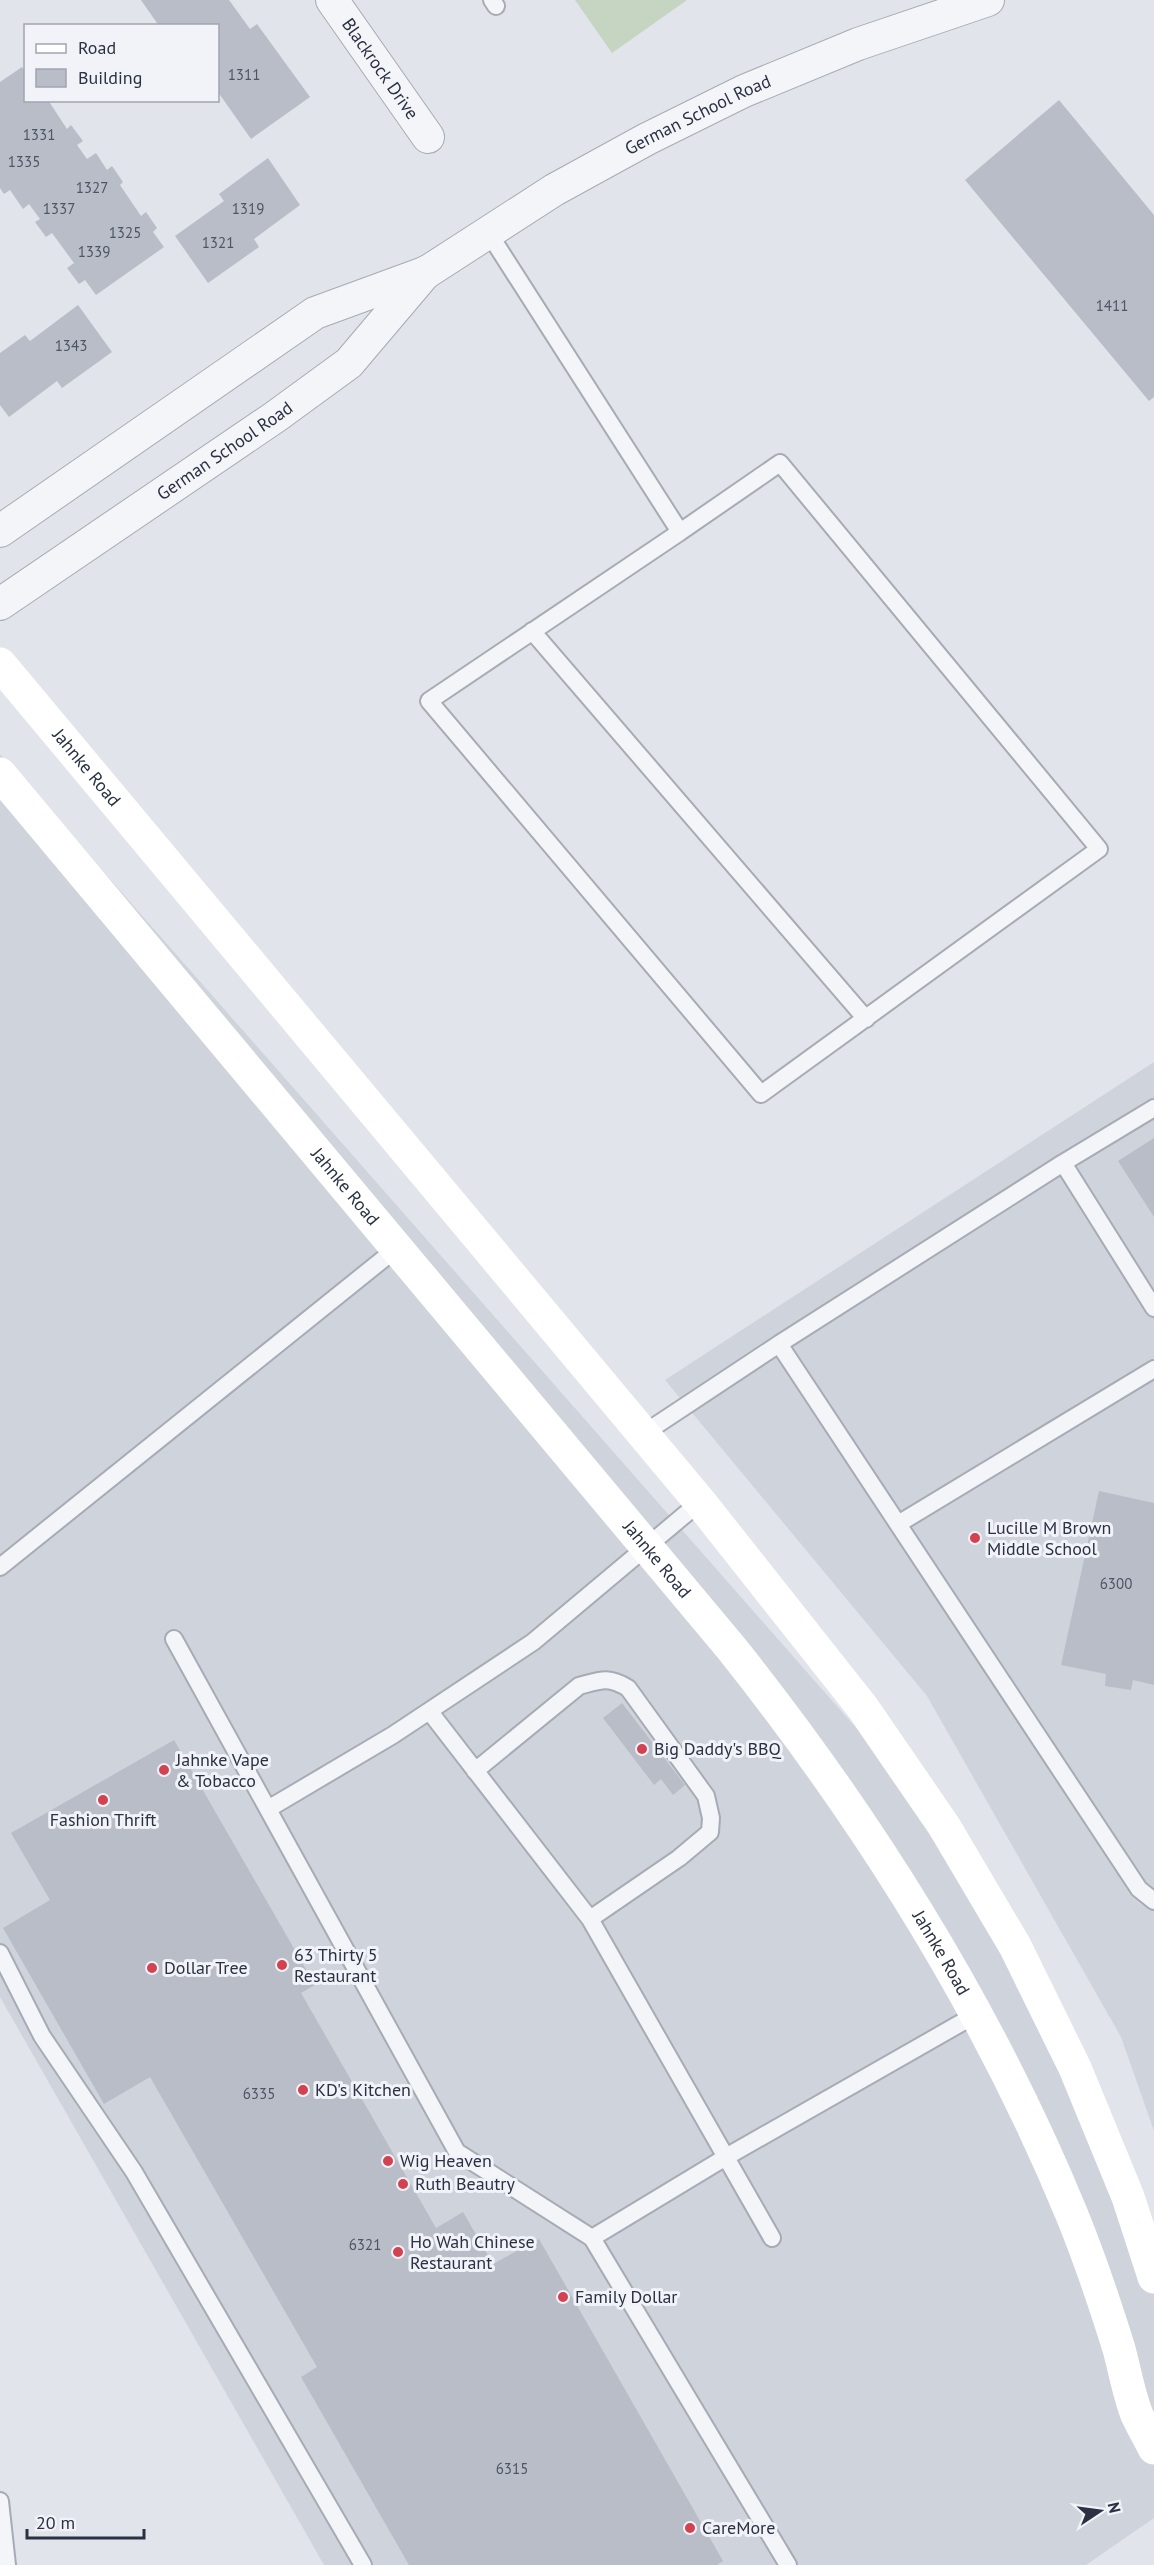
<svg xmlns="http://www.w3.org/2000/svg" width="1154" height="2565" viewBox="0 0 1154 2565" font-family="'PT Sans',sans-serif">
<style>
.built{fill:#cfd3dc}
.green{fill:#c6d5c2}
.building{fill:#b8bdc8}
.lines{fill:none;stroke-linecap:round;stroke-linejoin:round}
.service-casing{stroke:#a6abb5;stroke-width:20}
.minor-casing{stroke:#a6abb5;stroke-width:34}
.service{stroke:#f4f5f8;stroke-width:16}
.minor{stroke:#f4f5f8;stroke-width:32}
.secondary{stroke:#fff;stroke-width:33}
.poi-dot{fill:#d34250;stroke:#f1f3f8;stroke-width:2}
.labels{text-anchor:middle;stroke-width:6;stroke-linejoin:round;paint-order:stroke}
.number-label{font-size:15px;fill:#4d5464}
.street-label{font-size:18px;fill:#293143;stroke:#f1f3f8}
.poi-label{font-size:18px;fill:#293143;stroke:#f1f3f8;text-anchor:start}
</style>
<rect width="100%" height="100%" fill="#e1e4ea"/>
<path class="built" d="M 0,754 L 857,1729 L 1079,2051 L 1154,2274 L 1154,2518 L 1086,2565 L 324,2565 L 0,1997 Z
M 1154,1062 L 1154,2131 L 1121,2037 L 927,1696 L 665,1380 Z"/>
<path class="green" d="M 575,0 L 687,0 L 612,53 Z"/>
<path class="building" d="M 141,0 L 229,0 L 250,29 L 257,24 L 310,97 L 251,139 L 218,92 L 218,26 L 159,26 Z
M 22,67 L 26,72 L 26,100 L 48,100 L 67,129 L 71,125 L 83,141 L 77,145 L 87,159 L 96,153 L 107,170 L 112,166 L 123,182 L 120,185 L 141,216 L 146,212 L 157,228 L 153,232 L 164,247 L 96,295 L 85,280 L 79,284 L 67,268 L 74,263 L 52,233 L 46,237 L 35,222 L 40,219 L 29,204 L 23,209 L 10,190 L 4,194 L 0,188 L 0,82 Z
M 1059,100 L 1154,215 L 1154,397 L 1149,401 L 965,180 Z
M 268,158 L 300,205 L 254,239 L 259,247 L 208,283 L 175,236 L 224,201 L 219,194 Z
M 78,305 L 112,352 L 62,388 L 57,381 L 9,417 L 0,405 L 0,353 L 25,335 L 30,341 Z
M 1154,1138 L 1154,1217 L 1118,1161 Z
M 1099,1491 L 1154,1503 L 1154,1685 L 1133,1680 L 1131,1690 L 1105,1686 L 1106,1674 L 1061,1665 Z
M 622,1703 L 685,1785 L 673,1795 L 661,1779 L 654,1785 L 603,1718 Z
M 174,1740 L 315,1985 L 301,1993 L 436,2228 L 463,2212 L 493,2264 L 539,2239 L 723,2561 L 717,2565 L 409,2565 L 301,2377 L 317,2367 L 150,2077 L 104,2104 L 3,1928 L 50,1900 L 11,1833 Z"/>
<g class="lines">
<g class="service-casing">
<path id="service" d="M 492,0 L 496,6
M 488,232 L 680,532 L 780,463 L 1099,849 L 761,1094 L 429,701 L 680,532
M 532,631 L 866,1019
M 1063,1163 L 1154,1108
M 779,1344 L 1063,1163 L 1154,1308
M 643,1434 L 779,1344 L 1139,1889 L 1154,1901
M 898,1524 L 1154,1369
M 0,1567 L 397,1248
M 174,1639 L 457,2152 L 592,2238
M 430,1712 L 590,1919 L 772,2238
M 475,1771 L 579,1686 C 601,1680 608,1676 628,1688 L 706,1796 L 711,1818 L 710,1832 L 679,1858 L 590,1919
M 268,1809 L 393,1735 L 533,1642 L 700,1502
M 0,1953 L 42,2036 L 134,2172 L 363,2565
M 0,2501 L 7,2565
M 788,2565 L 592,2238 L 726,2157 L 975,2015"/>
</g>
<g class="minor-casing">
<g id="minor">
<path id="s1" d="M 332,0 L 428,137"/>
<path id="s2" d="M 0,531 L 315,313 L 427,272 L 554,190 L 647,139 L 744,91 L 858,44 L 988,0"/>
<path id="s3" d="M 0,604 L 275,417 L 349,363 L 426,272"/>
</g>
</g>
<use href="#service" class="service"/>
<use href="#minor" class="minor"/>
<g class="secondary">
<path id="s4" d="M 0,664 L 700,1502 L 863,1708 L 944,1826 L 1015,1946 L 1075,2068 L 1128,2197 L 1154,2277"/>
<path id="s5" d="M 0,774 L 732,1649 C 869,1821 988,2011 1072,2215 C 1090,2259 1105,2304 1119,2349 C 1125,2371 1129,2395 1137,2415 C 1142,2426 1149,2437 1154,2448"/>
</g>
</g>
<g class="poi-dot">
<circle cx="975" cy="1538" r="6"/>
<circle cx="642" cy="1749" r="6"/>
<circle cx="164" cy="1770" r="6"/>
<circle cx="103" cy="1800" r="6"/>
<circle cx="282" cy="1965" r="6"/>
<circle cx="152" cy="1968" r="6"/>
<circle cx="303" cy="2090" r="6"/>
<circle cx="388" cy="2161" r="6"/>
<circle cx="403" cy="2184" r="6"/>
<circle cx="398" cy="2252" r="6"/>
<circle cx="563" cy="2297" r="6"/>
<circle cx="690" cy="2528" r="6"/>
</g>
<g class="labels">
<g class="number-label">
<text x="244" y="80">1311</text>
<text x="39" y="140">1331</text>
<text x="24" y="167">1335</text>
<text x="92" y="193">1327</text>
<text x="59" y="214">1337</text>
<text x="248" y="214">1319</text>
<text x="125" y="238">1325</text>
<text x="218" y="248">1321</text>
<text x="94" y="257">1339</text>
<text x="1112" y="311">1411</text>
<text x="71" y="351">1343</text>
<text x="1116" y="1589">6300</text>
<text x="259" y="2099">6335</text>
<text x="365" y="2250">6321</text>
<text x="512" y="2474">6315</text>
</g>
<g class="street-label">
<text dy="6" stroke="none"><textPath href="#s1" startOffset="84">Blackrock Drive</textPath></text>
<text dy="6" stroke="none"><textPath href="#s2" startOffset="816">German School Road</textPath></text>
<text dy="6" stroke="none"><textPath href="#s3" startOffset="272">German School Road</textPath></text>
<text dy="6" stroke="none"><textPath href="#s4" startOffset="135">Jahnke Road</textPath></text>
<text dy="6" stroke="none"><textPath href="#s5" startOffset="538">Jahnke Road</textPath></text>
<text dy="6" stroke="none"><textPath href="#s5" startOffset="1024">Jahnke Road</textPath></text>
<text dy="6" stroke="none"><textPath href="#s5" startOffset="1510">Jahnke Road</textPath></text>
</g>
<g class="poi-label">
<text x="987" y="1534">Lucille M Brown<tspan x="987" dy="21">Middle School</tspan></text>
<text x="654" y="1755">Big Daddy's BBQ</text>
<text x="176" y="1766">Jahnke Vape<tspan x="176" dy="21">&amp; Tobacco</tspan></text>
<text x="103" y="1826" text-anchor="middle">Fashion Thrift</text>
<text x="294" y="1961">63 Thirty 5<tspan x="294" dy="21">Restaurant</tspan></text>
<text x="164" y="1974">Dollar Tree</text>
<text x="315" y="2096">KD's Kitchen</text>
<text x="400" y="2167">Wig Heaven</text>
<text x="415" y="2190">Ruth Beautry</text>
<text x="410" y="2248">Ho Wah Chinese<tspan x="410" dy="21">Restaurant</tspan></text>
<text x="575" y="2303">Family Dollar</text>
<text x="702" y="2534">CareMore</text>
</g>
</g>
<rect x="24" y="24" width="195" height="78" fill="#f1f3f8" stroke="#a1a5b0" stroke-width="1.5"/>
<rect x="36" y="44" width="30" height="9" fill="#ffffff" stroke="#a1a5b0" stroke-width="1.5"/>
<text x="78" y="54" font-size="18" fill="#293143">Road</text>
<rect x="36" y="69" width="30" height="18" fill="#b8bdc8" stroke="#a1a5b0" stroke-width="1.5"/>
<text x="78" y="84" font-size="18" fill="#293143">Building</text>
<g transform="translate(1100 2511) rotate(77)" stroke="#f1f3f8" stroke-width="4.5" paint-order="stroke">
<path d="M0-4.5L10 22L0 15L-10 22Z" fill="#293143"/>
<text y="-9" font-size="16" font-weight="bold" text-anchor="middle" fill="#293143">N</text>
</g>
<path d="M27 2529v9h117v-9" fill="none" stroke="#293143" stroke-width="3"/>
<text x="36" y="2529" font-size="18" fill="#293143" stroke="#f1f3f8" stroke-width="4.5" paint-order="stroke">20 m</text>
</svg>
